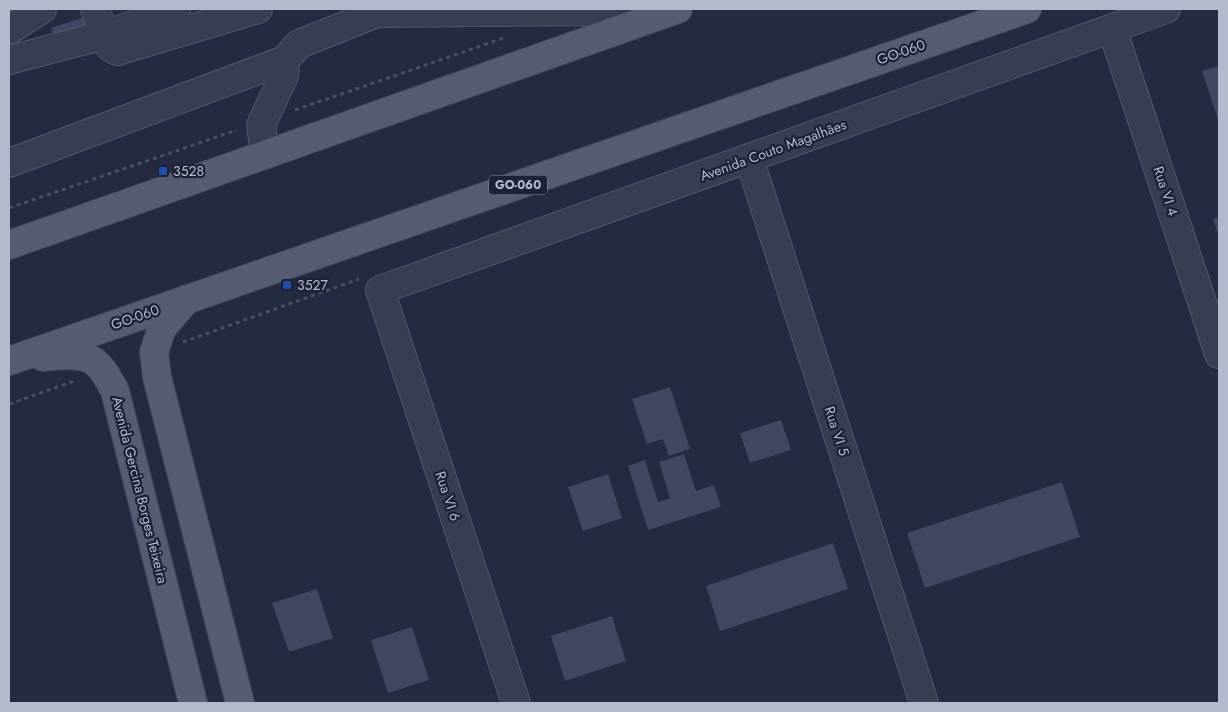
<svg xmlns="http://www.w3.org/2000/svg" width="1228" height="712" viewBox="0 0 1228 712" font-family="Jost,sans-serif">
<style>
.building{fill:#3f4762}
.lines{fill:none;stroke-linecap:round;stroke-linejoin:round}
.minor-casing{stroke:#53586b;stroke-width:30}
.major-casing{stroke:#41465a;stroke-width:30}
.path{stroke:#41555c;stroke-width:3;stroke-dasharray:4 4;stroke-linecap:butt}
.minor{stroke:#383d51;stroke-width:28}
.major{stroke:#565c71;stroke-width:28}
.transit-dot{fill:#1a4fb4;stroke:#1d2236;stroke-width:2}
.labels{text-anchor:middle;stroke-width:4.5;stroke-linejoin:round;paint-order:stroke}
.shield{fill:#1d2236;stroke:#878c9e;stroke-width:1}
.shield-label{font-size:12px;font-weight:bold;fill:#b4b9cb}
.street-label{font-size:14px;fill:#b4b9cb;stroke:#1d2236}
.poi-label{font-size:14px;fill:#b4b9cb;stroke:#1d2236;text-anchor:start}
</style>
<rect width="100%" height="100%" fill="#232a41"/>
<path class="building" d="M 85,17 L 88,26 L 54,37 L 51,28 Z
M 1219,66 L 1219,123 L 1202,71 Z
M 1219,217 L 1219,237 L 1213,219 Z
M 670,387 L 690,449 L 669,456 L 663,439 L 647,444 L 632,399 Z
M 781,420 L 791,450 L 750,463 L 740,433 Z
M 684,454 L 696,491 L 714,485 L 721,507 L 648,530 L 628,466 L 645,460 L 658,502 L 670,498 L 659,462 Z
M 608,474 L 622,518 L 583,531 L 568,487 Z
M 1062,482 L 1080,537 L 925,588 L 907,533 Z
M 833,543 L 848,589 L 720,631 L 706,586 Z
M 317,589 L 333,638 L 289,652 L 272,603 Z
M 612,616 L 626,661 L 565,681 L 551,636 Z
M 412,627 L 429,680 L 388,693 L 371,640 Z"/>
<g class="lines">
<g class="minor-casing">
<path id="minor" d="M 95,9 L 110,47 L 117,51 L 258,9
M 361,11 L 377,13 L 582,11 L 645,20
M 1112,28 L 1219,354
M 9,30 L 42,9
M 9,60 L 105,35 L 176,9
M 265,155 L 261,125 L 284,76 L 285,60
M 749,158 L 924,703
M 9,163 L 285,60 L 299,44 L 377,13
M 516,703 L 380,290 L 1166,9"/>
</g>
<g class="major-casing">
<path id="major" d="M 9,245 L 678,9
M 187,299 L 162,328 L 154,352 L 157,377 L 240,703
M 43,357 C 59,355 85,352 97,364 C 105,371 110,382 115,391 L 193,703
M 9,361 L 1027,9"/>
</g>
<path class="path" d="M 295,110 L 504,38
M 9,208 L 237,130
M 183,342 L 359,279
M 9,404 L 74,381"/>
<use href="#minor" class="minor"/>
<use href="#major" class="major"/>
</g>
<g class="transit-dot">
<rect x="158" y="166" width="10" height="10" rx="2.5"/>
<rect x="282" y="280" width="10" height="10" rx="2.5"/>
</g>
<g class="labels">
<rect class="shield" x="489" y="175.5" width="58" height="19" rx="4"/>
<g class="shield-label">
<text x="518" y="189">GO-060</text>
</g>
<g class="street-label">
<text transform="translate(901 52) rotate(-19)" y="5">GO-060</text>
<text transform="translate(773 150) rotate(-20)" y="5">Avenida Couto Magalhães</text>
<text transform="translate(1166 191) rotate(72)" y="5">Rua VI 4</text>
<text transform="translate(135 317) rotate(-19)" y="5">GO-060</text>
<text transform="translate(837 431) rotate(72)" y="5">Rua VI 5</text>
<text transform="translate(140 490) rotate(76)" y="5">Avenida Gercina Borges Teixeira</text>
<text transform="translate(448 496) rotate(72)" y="5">Rua VI 6</text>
</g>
<g class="poi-label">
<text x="173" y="176">3528</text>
<text x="297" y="290">3527</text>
</g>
</g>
<rect width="1228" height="712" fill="none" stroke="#b4b9cb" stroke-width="20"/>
</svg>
